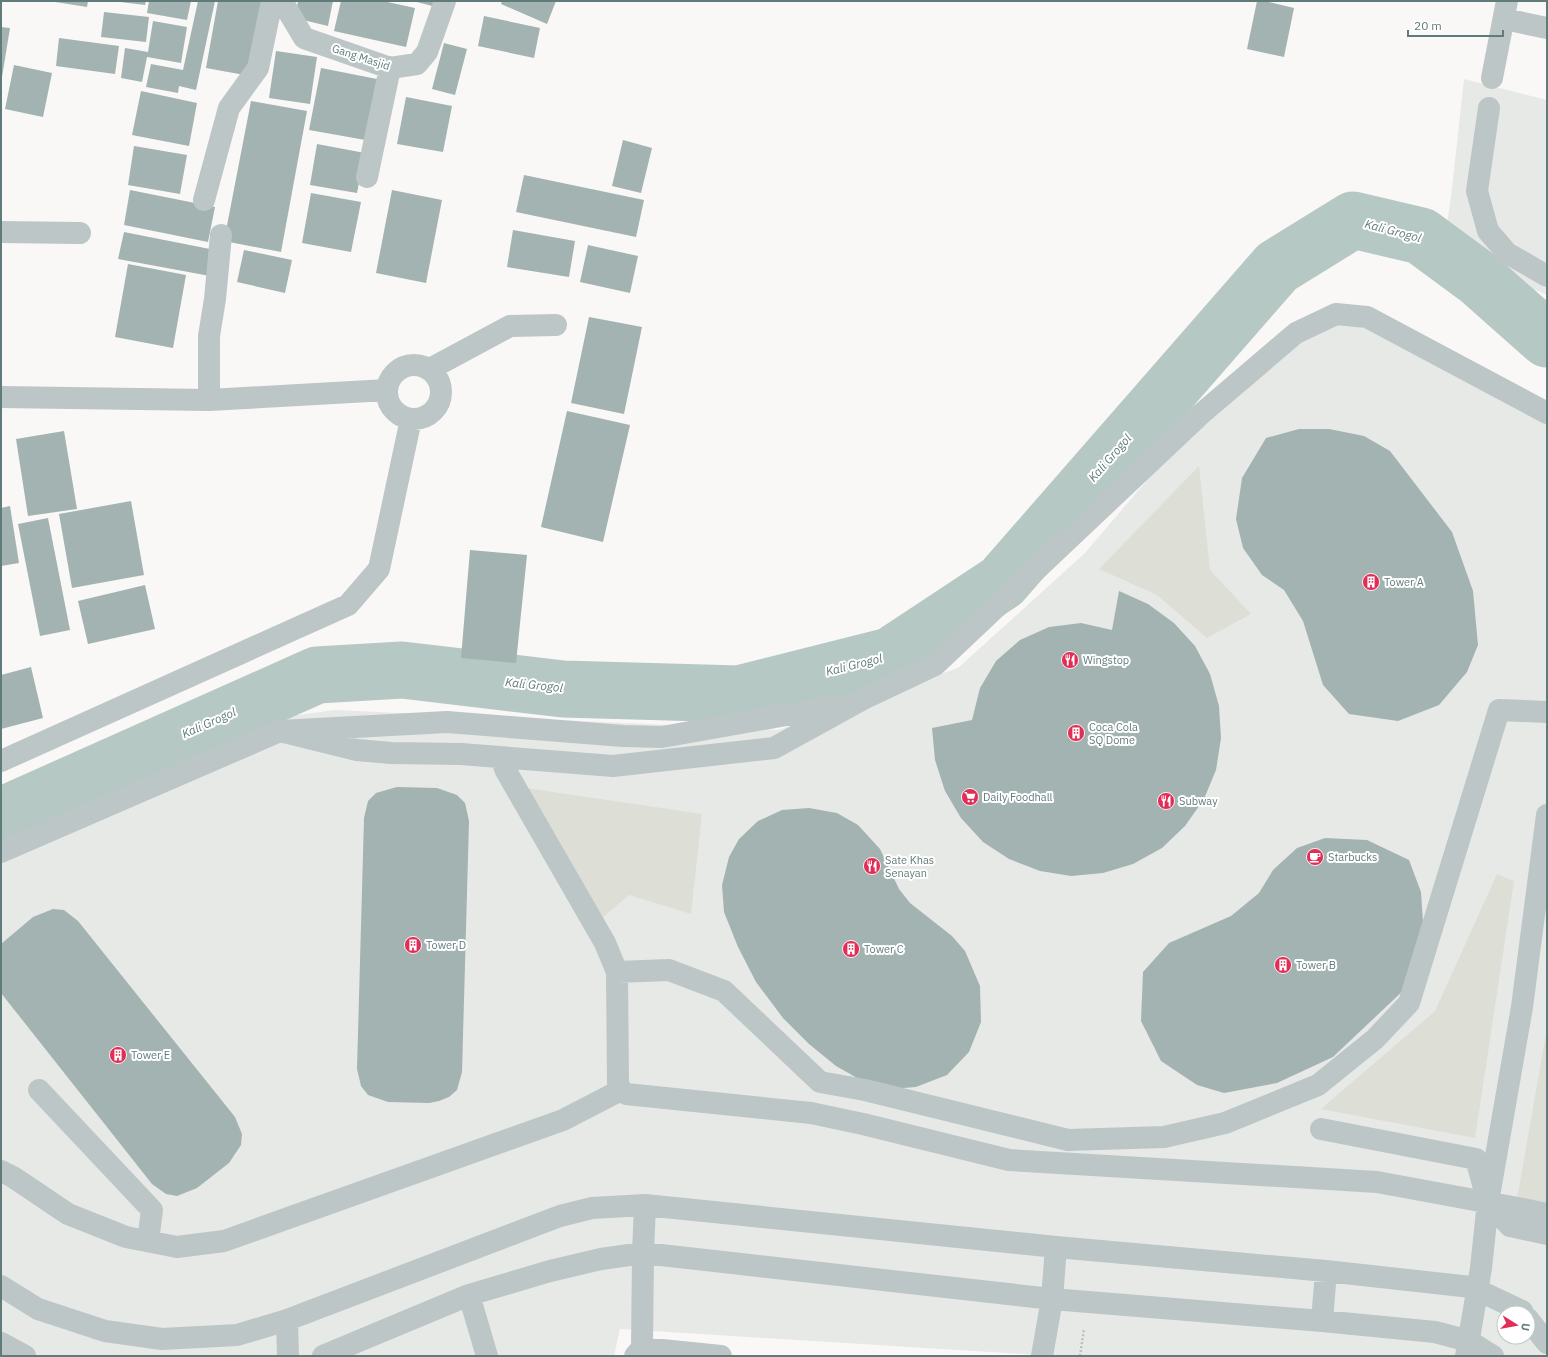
<svg xmlns="http://www.w3.org/2000/svg" width="1548" height="1357" viewBox="0 0 1548 1357" font-family="'IBM Plex Sans',sans-serif">
<style>
.built{fill:#e7e9e7;fill-rule:evenodd}
.green{fill:#ddded5}
.lines{fill:none;stroke-linecap:round;stroke-linejoin:round}
.river{stroke:#b6c8c4;stroke-width:57}
.building{fill:#a2b3b2}
.path{stroke:#bac0c0;stroke-width:2.5;stroke-dasharray:2 2;stroke-linecap:butt}
.minor{stroke:#bdc6c6;stroke-width:22}
.minor-bridge{stroke:#bdc6c6;stroke-width:22}
.labels{text-anchor:middle;stroke-width:4;stroke-linejoin:round;paint-order:stroke}
.street-label{font-size:11px;fill:#5f7b7a;stroke:#fff}
.poi-label{font-size:11px;fill:#5f7b7a;stroke:#fff;text-anchor:start}
.water-label{font-size:12px;font-style:italic;fill:#5f7b76;stroke:#fff}
</style>
<rect width="100%" height="100%" fill="#f9f8f6"/>
<path class="built" d="M 1464,79 L 1547,100 L 1547,295 L 1506,277 L 1446,232 L 1452,189 Z
M 1307,318 L 1415,336 L 1547,405 L 1547,1356 L 1056,1356 L 620,1329 L 614,1356 L 1,1356 L 1,830 L 247,722 L 335,710 L 778,730 L 958,668 L 1085,553 L 1211,405 ZM 1504,1313 L 1528,1313 L 1528,1337 L 1504,1337 Z"/>
<path class="green" d="M 1199,466 L 1210,570 L 1251,614 L 1207,638 L 1157,595 L 1099,569 Z
M 526,788 L 702,814 L 691,914 L 629,895 L 599,921 Z
M 1497,874 L 1514,881 L 1475,1138 L 1321,1109 L 1435,1011 Z
M 1547,1028 L 1547,1206 L 1517,1199 Z"/>
<g class="lines">
<path class="river" d="M 1,816 L 317,675 L 402,670 L 563,689 L 739,694 L 890,656 L 1002,582 L 1277,267 L 1353,220 L 1421,236 L 1478,278 L 1547,339"/>
</g>
<path class="building" d="M 49,1 L 88,1 L 87,7 Z
M 112,1 L 146,1 L 145,5 Z
M 149,1 L 191,1 L 187,20 L 147,13 Z
M 198,1 L 215,1 L 196,90 L 179,86 L 178,93 L 146,87 L 151,64 L 183,70 Z
M 218,1 L 264,1 L 250,76 L 206,68 Z
M 298,1 L 333,1 L 328,26 L 295,18 Z
M 341,1 L 383,1 L 415,8 L 406,47 L 334,31 Z
M 413,1 L 442,1 L 440,8 Z
M 502,1 L 556,1 L 547,24 L 501,4 Z
M 1257,1 L 1265,1 L 1294,8 L 1284,57 L 1247,49 Z
M 104,12 L 149,17 L 146,42 L 101,37 Z
M 484,16 L 540,28 L 534,58 L 478,46 Z
M 153,21 L 187,27 L 181,63 L 147,57 L 142,82 L 121,78 L 125,48 L 148,52 Z
M 1,27 L 10,28 L 2,77 L 1,77 Z
M 59,38 L 119,46 L 115,74 L 56,66 Z
M 444,43 L 467,49 L 455,95 L 432,89 Z
M 276,51 L 317,57 L 310,104 L 269,98 Z
M 14,65 L 52,73 L 43,117 L 5,109 Z
M 321,68 L 382,80 L 371,141 L 309,130 Z
M 141,91 L 197,103 L 189,146 L 132,135 Z
M 406,97 L 452,106 L 443,152 L 397,144 Z
M 251,101 L 307,111 L 281,252 L 224,241 Z
M 623,140 L 652,148 L 641,193 L 612,186 Z
M 317,144 L 365,153 L 357,193 L 310,185 Z
M 134,146 L 187,155 L 180,194 L 128,185 Z
M 524,175 L 644,200 L 636,237 L 516,212 Z
M 130,190 L 215,207 L 208,242 L 124,225 Z
M 392,190 L 442,200 L 426,283 L 376,273 Z
M 311,193 L 361,202 L 351,252 L 302,243 Z
M 513,230 L 575,241 L 569,277 L 507,267 Z
M 124,232 L 215,250 L 210,276 L 118,259 Z
M 588,245 L 638,256 L 630,293 L 580,282 Z
M 244,250 L 292,260 L 285,293 L 237,282 Z
M 128,264 L 186,275 L 173,348 L 115,337 Z
M 589,317 L 642,327 L 624,414 L 571,403 Z
M 567,411 L 630,425 L 603,542 L 541,527 Z
M 1299,429 L 1329,429 L 1364,436 L 1390,451 L 1452,532 L 1473,591 L 1478,645 L 1467,672 L 1439,705 L 1398,721 L 1349,714 L 1323,685 L 1303,621 L 1284,590 L 1262,575 L 1243,548 L 1236,519 L 1242,478 L 1266,438 Z
M 64,431 L 77,509 L 28,516 L 16,439 Z
M 131,501 L 144,575 L 72,588 L 59,514 Z
M 10,506 L 19,563 L 1,566 L 1,508 Z
M 48,518 L 70,630 L 40,636 L 18,524 Z
M 470,550 L 527,555 L 516,663 L 461,658 Z
M 145,585 L 155,629 L 88,644 L 78,601 Z
M 1119,591 L 1148,604 L 1174,623 L 1195,646 L 1210,674 L 1219,706 L 1221,738 L 1216,770 L 1204,799 L 1185,826 L 1162,848 L 1133,864 L 1103,873 L 1071,876 L 1040,871 L 1009,859 L 983,842 L 961,818 L 945,791 L 935,760 L 932,728 L 972,720 L 980,688 L 996,661 L 1020,640 L 1049,627 L 1081,623 L 1112,630 Z
M 31,667 L 43,718 L 1,729 L 1,675 Z
M 397,787 L 437,788 L 457,795 L 465,803 L 469,821 L 462,1072 L 457,1090 L 449,1097 L 439,1101 L 429,1103 L 388,1102 L 368,1095 L 361,1086 L 357,1069 L 364,818 L 368,801 L 376,793 Z
M 809,808 L 837,813 L 858,825 L 880,849 L 899,889 L 910,903 L 952,936 L 965,951 L 980,986 L 981,1022 L 969,1052 L 947,1075 L 916,1087 L 890,1089 L 866,1083 L 836,1066 L 809,1044 L 783,1018 L 756,982 L 738,947 L 724,912 L 722,885 L 729,857 L 739,839 L 758,821 L 782,810 Z
M 1325,838 L 1367,840 L 1409,860 L 1421,892 L 1423,922 L 1408,986 L 1333,1057 L 1277,1083 L 1224,1093 L 1197,1085 L 1161,1061 L 1141,1021 L 1143,972 L 1169,943 L 1231,916 L 1259,893 L 1273,870 L 1297,848 Z
M 53,909 L 64,910 L 78,921 L 235,1117 L 242,1134 L 241,1145 L 229,1163 L 197,1188 L 177,1196 L 166,1194 L 152,1184 L 1,993 L 1,944 L 33,917 Z"/>
<g class="lines">
<path class="path" d="M 1080,1356 L 1084,1329"/>
<path class="minor" d="M 282,1 L 304,38 L 390,68 L 417,64 L 427,52 L 445,1
M 1504,19 L 1547,28
M 1492,78 L 1507,1
M 1489,108 L 1477,191 L 1488,231 L 1507,253 L 1547,276
M 367,177 L 390,68
M 204,200 L 229,108 L 258,68 L 272,1
M 1,232 L 80,233
M387 392a27 27 0 1 1 54 0a27 27 0 1 1-54 0Z
M 430,369 L 510,326 L 556,325
M 1,397 L 209,400 L 387,390
M 209,400 L 209,336 L 215,299 L 221,235
M 280,731 L 357,750 L 391,753 L 461,754 L 613,766 L 774,748 L 863,699 L 935,665 L 1201,414 L 1296,333 L 1336,314 L 1367,317 L 1547,413
M 501,758 L 506,771 L 605,943 L 617,972 L 618,1083 L 621,1090 L 626,1094 L 811,1113 L 863,1124 L 1009,1160 L 1377,1182 L 1518,1208 L 1547,1214
M 1,761 L 348,605 L 379,569 L 411,419
M 1,852 L 280,731 L 447,722 L 623,736 L 662,737 L 837,706
M 617,972 L 669,970 L 724,991 L 820,1082 L 865,1090 L 1068,1140 L 1164,1137 L 1225,1123 L 1318,1085 L 1375,1039 L 1409,1003 L 1499,710 L 1547,712
M 39,1090 L 152,1210 L 148,1241
M 1321,1129 L 1476,1159 L 1488,1202 L 1510,1226 L 1547,1234
M 1,1171 L 13,1177 L 68,1214 L 126,1237 L 177,1247 L 224,1241 L 563,1120 L 621,1090
M 1481,1268 L 1488,1202 L 1522,1007 L 1547,815
M 1,1286 L 38,1309 L 105,1331 L 162,1339 L 237,1335 L 287,1320 L 560,1216 L 592,1208 L 645,1205 L 1056,1247 L 1326,1271 L 1471,1287 L 1522,1311 L 1523,1313
M 469,1295 L 487,1356
M 1528,1319 L 1547,1343
M 287,1320 L 288,1356
M 1322,1321 L 1326,1271
M 1,1343 L 25,1356
M 642,1348 L 643,1253 L 645,1205
M 323,1356 L 469,1295 L 550,1271 L 601,1259 L 643,1253 L 1052,1299 L 1322,1321 L 1435,1332 L 1469,1341 L 1493,1356
M 635,1356 L 642,1348 L 721,1356
M 1042,1356 L 1052,1299 L 1056,1247"/>
<path class="minor-bridge" d="M 1466,1356 L 1481,1268"/>
</g>
<defs>
<g id="building-disc" transform="scale(0.9)"><circle r="9.5" fill="#e12e57" stroke="#fff"/><path d="M-4-6H4V6H1V3H-1V6H-4ZM-2.5-4.3h1.7v1.8h-1.7ZM.8-4.3h1.7v1.8H.8ZM-2.5-1h1.7V.8h-1.7ZM.8-1h1.7V.8H.8Z" fill="#fff"/></g>
<g id="restaurant-disc" transform="scale(0.9)"><circle r="9.5" fill="#e12e57" stroke="#fff"/><path d="M-5-6h1v4h1v-4h1v4h1v-4h1v5L-1.5 .5V6h-2V.5L-5-1ZM5-6V6H3V1.5H1.5Q1.5-4 5-6Z" fill="#fff"/></g>
<g id="supermarket-disc" transform="scale(0.9)"><circle r="9.5" fill="#e12e57" stroke="#fff"/><path d="M-6-5.5h2.5l.6 2H6L4.5 2H-2.5L-4.4-4H-6ZM-1.5 3.2a1.3 1.3 0 1 0 .1 0ZM3 3.2a1.3 1.3 0 1 0 .1 0Z" fill="#fff"/></g>
<g id="cafe-disc" transform="scale(0.9)"><circle r="9.5" fill="#e12e57" stroke="#fff"/><path d="M-5.5-4.5H6V0H3Q3 3.5 0 3.5H-2.5Q-5.5 3.5-5.5 0ZM3-3.2v2h1.7v-2ZM-6 4.5H4V6H-6Z" fill="#fff"/></g>
</defs>
<g fill-rule="evenodd">
<use href="#building-disc" x="1371" y="582"/>
<use href="#restaurant-disc" x="1070" y="660"/>
<use href="#building-disc" x="1076" y="733"/>
<use href="#supermarket-disc" x="970" y="797"/>
<use href="#restaurant-disc" x="1166" y="801"/>
<use href="#cafe-disc" x="1315" y="857"/>
<use href="#restaurant-disc" x="872" y="866"/>
<use href="#building-disc" x="413" y="945"/>
<use href="#building-disc" x="851" y="949"/>
<use href="#building-disc" x="1283" y="965"/>
<use href="#building-disc" x="118" y="1055"/>
</g>
<g class="labels">
<g class="street-label">
<text transform="translate(361 57) rotate(18)" y="4">Gang Masjid</text>
</g>
<g class="poi-label">
<text x="1384" y="586">Tower A</text>
<text x="1083" y="664">Wingstop</text>
<text x="1089" y="731">Coca Cola<tspan x="1089" dy="13">SQ Dome</tspan></text>
<text x="983" y="801">Daily Foodhall</text>
<text x="1179" y="805">Subway</text>
<text x="1328" y="861">Starbucks</text>
<text x="885" y="864">Sate Khas<tspan x="885" dy="13">Senayan</tspan></text>
<text x="426" y="949">Tower D</text>
<text x="864" y="953">Tower C</text>
<text x="1296" y="969">Tower B</text>
<text x="131" y="1059">Tower E</text>
</g>
<g class="water-label">
<text transform="translate(1393 231) rotate(15)" y="4">Kali Grogol</text>
<text transform="translate(1110 458) rotate(-49)" y="4">Kali Grogol</text>
<text transform="translate(854 665) rotate(-14)" y="4">Kali Grogol</text>
<text transform="translate(534 685) rotate(6)" y="4">Kali Grogol</text>
<text transform="translate(209 723) rotate(-24)" y="4">Kali Grogol</text>
</g>
</g>
<rect width="1548" height="1357" fill="none" stroke="#5f7b7a" stroke-width="4"/>
<g transform="translate(1516 1325) rotate(101)"><circle r="19" fill="#ffffff" stroke="#bfcaca"/>
<path d="M0-3L7 15L0 10L-7 15Z" fill="#e12e57"/>
<text y="-6" font-size="11" font-weight="bold" text-anchor="middle" fill="#5f7b7a">U</text>
</g>
<path d="M1408 30v6h95v-6" fill="none" stroke="#5f7b7a" stroke-width="2"/>
<text x="1414" y="30" font-size="12" fill="#5f7b7a" stroke="#ffffff" stroke-width="3" paint-order="stroke">20 m</text>
</svg>
